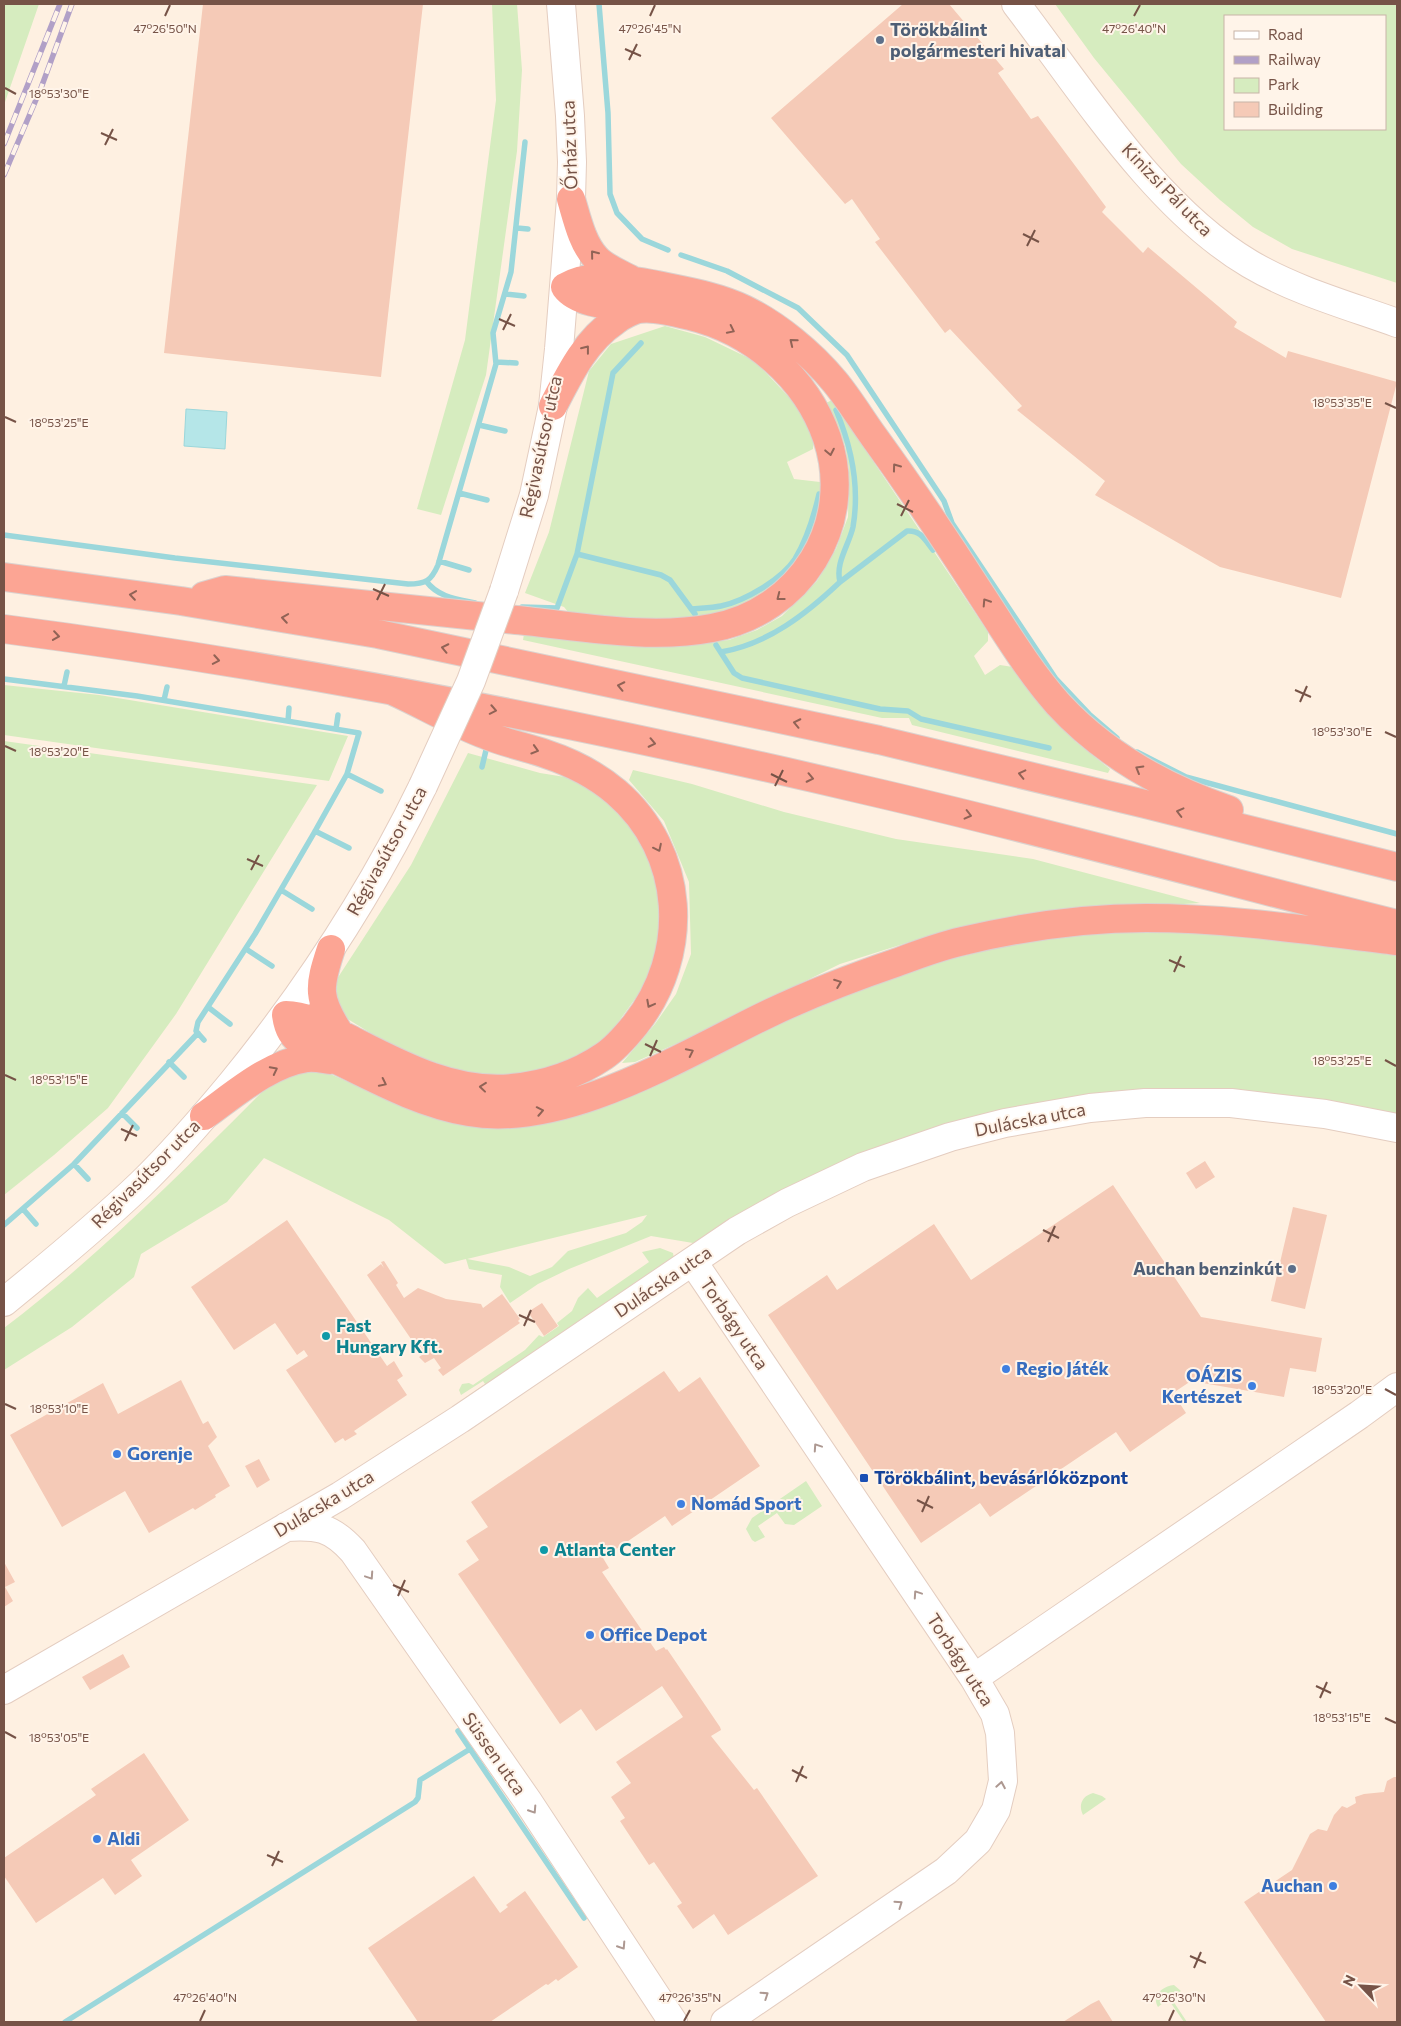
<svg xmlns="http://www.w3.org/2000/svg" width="1401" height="2026" viewBox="0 0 1401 2026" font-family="Commissioner,sans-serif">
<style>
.green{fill:#d6ecbf;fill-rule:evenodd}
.water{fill:#b5e6e8;stroke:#9bd7db}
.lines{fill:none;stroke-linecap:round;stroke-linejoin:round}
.stream{stroke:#9bd7db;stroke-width:5.5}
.building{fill:#f5cab7}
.minor-casing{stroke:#e4cdc0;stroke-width:30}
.highway-casing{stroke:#dbd2cf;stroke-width:30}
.minor{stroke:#fff;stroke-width:28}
.highway{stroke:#fca594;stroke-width:28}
.rail-casing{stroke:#b1a0c7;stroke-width:5.5}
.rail{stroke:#fff4e9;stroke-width:4;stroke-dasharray:11;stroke-linecap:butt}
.minor-bridge-casing{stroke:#e4cdc0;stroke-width:30;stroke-linecap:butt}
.minor-bridge{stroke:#fff;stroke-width:28}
.oneway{stroke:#916356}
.oneway2{stroke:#ad9891}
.ticks{fill:none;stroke:#765347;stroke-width:2}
.service-dot{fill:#5c6f8a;stroke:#fff4e9;stroke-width:2}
.culture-dot{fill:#0f9aa8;stroke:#fff4e9;stroke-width:2}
.shop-dot{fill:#3f7fe0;stroke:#fff4e9;stroke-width:2}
.transit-dot{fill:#1a4fb4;stroke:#fff4e9;stroke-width:2}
.labels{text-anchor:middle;stroke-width:4;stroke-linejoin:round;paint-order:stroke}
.service-label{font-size:18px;font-weight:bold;fill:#4e5e75;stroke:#fff4e9;text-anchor:start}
.street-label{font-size:18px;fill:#765347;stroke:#fff4e9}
.culture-label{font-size:18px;font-weight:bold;fill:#0d838f;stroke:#fff4e9;text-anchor:start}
.shop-label{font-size:18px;font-weight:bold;fill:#366cbe;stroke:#fff4e9;text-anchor:start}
.transit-label{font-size:18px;font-weight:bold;fill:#164399;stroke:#fff4e9;text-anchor:start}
.ticks-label{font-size:12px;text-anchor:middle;fill:#765347;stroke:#fff4e9;stroke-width:4;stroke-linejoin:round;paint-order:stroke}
</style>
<rect width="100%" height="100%" fill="#fef0e1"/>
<path class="green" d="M 4,4 L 39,4 L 4,105 Z
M 492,4 L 517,4 L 522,70 L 517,151 L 486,375 L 441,515 L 417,509 L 465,340 L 496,100 Z
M 1055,4 L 1397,4 L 1397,283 L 1292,249 L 1253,227 L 1220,200 L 1181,164 L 1094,58 ZM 1225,16 L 1385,16 L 1385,129 L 1225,129 Z
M 665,326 L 705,337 L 755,361 L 800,409 L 814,438 L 813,449 L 787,462 L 794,479 L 820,482 L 822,486 L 815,533 L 794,570 L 761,599 L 693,620 L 643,619 L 569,613 L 564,607 L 525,593 L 549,532 L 589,371 L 611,344 Z
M 832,400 L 988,632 L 988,641 L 974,656 L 985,675 L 1000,665 L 1013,667 L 1076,742 L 1110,769 L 1108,773 L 912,725 L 909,718 L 882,718 L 523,640 L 524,634 L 593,640 L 685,645 L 729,640 L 757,630 L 782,616 L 817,581 L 836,549 L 848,517 L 849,469 L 845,445 L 826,403 Z
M 4,685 L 99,695 L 348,736 L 329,781 L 4,735 Z
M 4,741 L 317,785 L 176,1014 L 108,1108 L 54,1155 L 4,1195 Z
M 468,753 L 540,773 L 565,777 L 605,797 L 634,827 L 650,857 L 662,899 L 663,938 L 650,978 L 614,1028 L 593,1050 L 552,1068 L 509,1079 L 462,1071 L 400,1051 L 346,1018 L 337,997 L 335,982 L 411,865 Z
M 633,770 L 692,784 L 784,812 L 896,839 L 1033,859 L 1200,903 L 1039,913 L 941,932 L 840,964 L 698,1034 L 635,1062 L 622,1063 L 655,1024 L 676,994 L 691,954 L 689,882 L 664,821 L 629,780 Z
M 1152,924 L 1269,934 L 1397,956 L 1397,1121 L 1063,1103 L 704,1241 L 693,1243 L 651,1236 L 569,1269 L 538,1284 L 510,1303 L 500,1287 L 502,1275 L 469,1269 L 466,1259 L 445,1264 L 389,1220 L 264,1158 L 227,1202 L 141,1254 L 134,1277 L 72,1327 L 4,1370 L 4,1328 C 99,1256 183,1171 268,1086 L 297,1073 L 321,1070 L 383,1097 L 506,1125 L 809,1010 L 917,967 L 1044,937 ZM 647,1215 L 642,1222 L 626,1233 L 568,1251 L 552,1267 L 530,1276 L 509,1267 L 467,1259 Z
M 660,1248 L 673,1253 L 674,1259 L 468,1399 L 465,1398 L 485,1384 L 483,1381 L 461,1395 L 459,1390 L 462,1384 L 469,1383 L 473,1385 L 525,1350 L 539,1335 L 543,1337 L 559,1326 L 557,1323 L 572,1311 L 578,1298 L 588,1288 L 597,1298 L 649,1262 L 642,1252 Z
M 806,1481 L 822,1506 L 794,1525 L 785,1524 L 777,1513 L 758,1526 L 765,1537 L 755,1542 L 752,1540 L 746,1529 L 752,1518 Z
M 1093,1793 L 1102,1796 L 1106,1799 L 1083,1815 C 1078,1805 1082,1796 1093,1793 Z
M 1174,1985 L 1181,1991 L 1171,1998 L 1187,2022 L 1184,2022 L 1168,1999 L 1158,2007 C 1151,1995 1163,1986 1174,1985 Z"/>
<path class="water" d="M 186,409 L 227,412 L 225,449 L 184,446 Z"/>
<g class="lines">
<path class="stream" d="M 599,4 L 608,113 L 610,194 L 617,213 L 642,239 L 668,250
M 517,228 L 528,229
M 681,255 L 727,271 L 798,308 L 847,355 L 944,501 L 952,523 L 1056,679 L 1089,714 L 1117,738
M 505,294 L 524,296
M 496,362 L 516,363
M 479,425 L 505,431
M 459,493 L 487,500
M 4,535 L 175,558 L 408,584 C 426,584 431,581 438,565 L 496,364 L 493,333 L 511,272 L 525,142
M 577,554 L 661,575 L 670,580 L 695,614
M 439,561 L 469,570
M 426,581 C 438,597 456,599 475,603
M 840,582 L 907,531 C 921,530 925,540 933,550
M 522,607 L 557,608 L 577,554 L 613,373 L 641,343
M 691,609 C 701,608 711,608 721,606 C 745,601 782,579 795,559 C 807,539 814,516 819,494
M 716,645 L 734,673 L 742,678 L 880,709 L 908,711 L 921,719 L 1049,748
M 721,652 C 768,644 806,614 840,582 C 835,563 849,545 853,527 C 860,486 852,448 836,410
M 4,679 L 137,696 L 359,733 L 347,774 L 314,833 L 255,934 L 198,1022 L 196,1031 L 204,1040
M 64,686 L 67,672
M 164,700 L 167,687
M 288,721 L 289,708
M 336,729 L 338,715
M 1137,752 L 1186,777 L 1397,834
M 482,767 L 487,746
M 347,774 L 381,791
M 315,831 L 349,848
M 281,890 L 312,909
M 246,949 L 272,966
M 208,1007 L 230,1024
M 169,1062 L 184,1077
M 122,1113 L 137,1128
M 74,1164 L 88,1179
M 23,1209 L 36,1224
M 4,1225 L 74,1164 L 198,1033
M 458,1731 L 584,1918
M 65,2022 L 415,1802 L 418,1798 L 420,1780 L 470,1749"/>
</g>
<path class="building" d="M 203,4 L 423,4 L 381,377 L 164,353 Z
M 903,4 L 949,4 L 1004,69 L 998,73 L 1031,119 L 1038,116 L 1106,207 L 1102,212 L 1143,253 L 1148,247 L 1237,322 L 1234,327 L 1286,358 L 1288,351 L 1397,382 L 1341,598 L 1220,567 L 1095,495 L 1105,481 L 1017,410 L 1022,406 L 950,329 L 945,333 L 875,242 L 880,239 L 852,199 L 845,204 L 771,118 Z
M 1205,1161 L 1215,1177 L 1196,1189 L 1186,1173 Z
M 1113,1185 L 1201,1317 L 1322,1338 L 1316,1372 L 1290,1368 L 1284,1397 L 1191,1381 L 1173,1393 L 1186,1413 L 1130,1452 L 1116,1432 L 990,1517 L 980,1503 L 921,1543 L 768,1315 L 827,1275 L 837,1290 L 934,1224 L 971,1280 Z
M 1293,1207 L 1327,1215 L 1305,1309 L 1271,1301 Z
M 287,1220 L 387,1366 L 394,1361 L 403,1376 L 397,1380 L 407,1395 L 354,1431 L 357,1434 L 345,1441 L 343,1438 L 335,1443 L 286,1370 L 308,1356 L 304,1350 L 297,1355 L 275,1323 L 234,1350 L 191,1287 Z
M 384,1261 L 398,1283 L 396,1285 L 404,1298 L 418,1288 L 446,1299 L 481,1304 L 483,1308 L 502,1294 L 520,1319 L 518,1321 L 520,1323 L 443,1376 L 438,1370 L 441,1368 L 434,1358 L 425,1363 L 419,1357 L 422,1355 L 367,1275 L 381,1264 L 384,1268 L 381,1262 Z
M 542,1303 L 558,1326 L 544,1336 L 528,1312 Z
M 664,1371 L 679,1392 L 700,1377 L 760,1466 L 672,1526 L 665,1516 L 603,1558 L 609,1568 L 602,1572 L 656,1651 L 664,1647 L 666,1650 L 667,1649 L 720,1727 L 721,1730 L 711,1736 L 754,1790 L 757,1788 L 818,1876 L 728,1935 L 714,1914 L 693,1929 L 677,1906 L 682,1903 L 654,1862 L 649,1865 L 620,1821 L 625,1818 L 611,1797 L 631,1783 L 616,1762 L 683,1717 L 662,1686 L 596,1731 L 581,1709 L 560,1724 L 458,1574 L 479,1560 L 466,1541 L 488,1527 L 471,1502 Z
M 181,1380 L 203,1424 L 208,1421 L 217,1437 L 208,1446 L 230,1486 L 215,1495 L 216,1497 L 195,1510 L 193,1508 L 149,1533 L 125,1491 L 62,1527 L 10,1435 L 103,1383 L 118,1414 Z
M 259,1459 L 270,1480 L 257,1488 L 245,1466 Z
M 4,1562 L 15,1582 L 5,1587 L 13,1601 L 4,1607 Z
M 123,1654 L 130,1667 L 90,1690 L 82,1677 Z
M 144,1753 L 189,1820 L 131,1860 L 142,1876 L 115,1895 L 103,1878 L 36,1923 L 4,1876 L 4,1858 L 96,1795 L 91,1789 Z
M 1394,1777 L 1397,1777 L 1397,2022 L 1326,2022 L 1244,1902 L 1292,1870 L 1310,1834 L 1318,1829 L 1327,1831 L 1334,1815 L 1342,1806 L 1347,1808 L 1356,1803 L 1355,1797 L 1364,1794 L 1384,1792 L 1387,1781 Z
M 474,1876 L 500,1913 L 508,1907 L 506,1905 L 525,1891 L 578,1967 L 558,1981 L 556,1979 L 548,1985 L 546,1984 L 490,2022 L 418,2022 L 368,1948 Z
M 1099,2000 L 1113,2022 L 1063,2022 L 1091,2004 Z"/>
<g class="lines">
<g class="minor-casing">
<path id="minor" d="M 1016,4 C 1082,90 1155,208 1250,264 C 1296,291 1347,305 1397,323
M 504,591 L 534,495 L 553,406 L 559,349 L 571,199 L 572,162 L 570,116 L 561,4
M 693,1262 L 974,1678 L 995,1714 L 1000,1733 L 1003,1781 L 996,1810 L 978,1841 L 946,1871 L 725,2022
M 4,1302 C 51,1264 97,1226 141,1184 C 173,1153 203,1118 232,1083 C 307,991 371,893 423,786
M 286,1527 C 318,1525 331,1527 353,1551 L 527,1800 L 673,2022
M 974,1678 L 1359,1415 L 1397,1387
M 4,1690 L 340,1496 L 460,1419 L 737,1231 L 787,1203 L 863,1167 L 950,1137 L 1005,1123 L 1090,1108 L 1145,1103 L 1231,1103 L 1325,1114 L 1397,1128"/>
</g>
<g class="highway-casing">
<path id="highway" d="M 571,199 C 577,219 582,243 596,258 C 605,268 619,273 630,279
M 641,308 C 618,305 579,306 565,287 C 591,271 629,280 657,285 C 686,291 717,296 744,309 C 777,325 811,353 835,382 C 849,399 861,419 874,437 C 911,488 946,540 980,593 C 1005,631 1028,670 1058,704 C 1104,754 1165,788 1229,810
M 4,577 L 181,601 L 378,634 L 879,740 L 1145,804 L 1397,867
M 204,596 L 225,590 C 322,600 419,610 516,620 C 579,626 648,640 712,628 C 800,612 856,525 827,438 C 806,377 752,331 690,316 C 678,313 652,307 640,309 C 633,310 621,316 615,321 C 585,341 569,375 553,406
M 4,629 C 295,667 583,724 869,791 C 1046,832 1221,880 1397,924
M 393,691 C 424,705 454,723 486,735 C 505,743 526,747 546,754 C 570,762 596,775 616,792 C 686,852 691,954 635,1025 C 626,1036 616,1048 604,1056 C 576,1075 545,1085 512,1088 C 455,1094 401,1065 352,1040 C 331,1030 309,1015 286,1015 C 288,1029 292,1037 305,1045 C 359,1069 410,1102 469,1112 C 566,1129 684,1054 770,1013 C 812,993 854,977 898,962 C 919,954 941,946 963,941 C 1022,927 1085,918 1146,918 C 1230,918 1314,931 1397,941
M 331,949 C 318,988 317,998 340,1034
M 204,1116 C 235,1094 268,1064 307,1058 C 315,1057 323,1059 330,1060"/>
</g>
<use href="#minor" class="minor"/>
<use href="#highway" class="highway"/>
<g class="rail-casing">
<path id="rail" d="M 4,144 L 60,4
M 4,175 L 41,88 L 72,4"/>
</g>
<use href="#rail" class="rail"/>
<g class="minor-bridge-casing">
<path id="minor-bridge" d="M 423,786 L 471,681 L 504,591"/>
</g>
<use href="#minor-bridge" class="minor-bridge"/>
</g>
<defs><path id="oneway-chevron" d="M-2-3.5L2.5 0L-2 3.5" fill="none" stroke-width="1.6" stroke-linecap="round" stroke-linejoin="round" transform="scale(1.25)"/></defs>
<g class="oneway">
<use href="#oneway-chevron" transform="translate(594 254) rotate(-129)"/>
<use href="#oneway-chevron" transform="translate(731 330) rotate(26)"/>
<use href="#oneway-chevron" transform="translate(793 342) rotate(-141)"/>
<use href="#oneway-chevron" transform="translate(586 349) rotate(-52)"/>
<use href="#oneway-chevron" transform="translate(830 452) rotate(79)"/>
<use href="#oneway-chevron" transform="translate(896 467) rotate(-126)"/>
<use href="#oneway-chevron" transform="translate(133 595) rotate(-172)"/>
<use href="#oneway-chevron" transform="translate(780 597) rotate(142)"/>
<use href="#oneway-chevron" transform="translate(986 602) rotate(-123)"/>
<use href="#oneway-chevron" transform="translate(285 618) rotate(-171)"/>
<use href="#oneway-chevron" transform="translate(56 636) rotate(8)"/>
<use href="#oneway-chevron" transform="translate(445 648) rotate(-168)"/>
<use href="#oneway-chevron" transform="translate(216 660) rotate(10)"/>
<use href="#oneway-chevron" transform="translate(621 686) rotate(-168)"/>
<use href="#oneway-chevron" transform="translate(493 710) rotate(11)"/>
<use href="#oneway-chevron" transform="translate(797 723) rotate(-168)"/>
<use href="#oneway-chevron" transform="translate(652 743) rotate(12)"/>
<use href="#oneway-chevron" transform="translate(535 750) rotate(17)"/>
<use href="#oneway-chevron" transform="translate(1139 769) rotate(-150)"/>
<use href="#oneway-chevron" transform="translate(1022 774) rotate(-167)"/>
<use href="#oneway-chevron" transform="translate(810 778) rotate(12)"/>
<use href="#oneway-chevron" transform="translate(1180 812) rotate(-166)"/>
<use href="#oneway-chevron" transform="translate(968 815) rotate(14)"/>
<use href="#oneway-chevron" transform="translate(658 848) rotate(64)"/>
<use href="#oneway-chevron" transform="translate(838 983) rotate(-21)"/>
<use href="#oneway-chevron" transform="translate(650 1004) rotate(118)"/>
<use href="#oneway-chevron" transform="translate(690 1052) rotate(-26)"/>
<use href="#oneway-chevron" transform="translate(274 1070) rotate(-27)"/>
<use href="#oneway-chevron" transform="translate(383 1083) rotate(26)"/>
<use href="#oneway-chevron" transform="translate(483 1087) rotate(-174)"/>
<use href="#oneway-chevron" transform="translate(540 1111) rotate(-11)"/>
</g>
<g class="oneway2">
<use href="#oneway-chevron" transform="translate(817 1447) rotate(-124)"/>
<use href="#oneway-chevron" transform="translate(370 1576) rotate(56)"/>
<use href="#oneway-chevron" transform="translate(917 1594) rotate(-124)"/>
<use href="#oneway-chevron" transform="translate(1001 1785) rotate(-80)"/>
<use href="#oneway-chevron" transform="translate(533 1810) rotate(57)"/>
<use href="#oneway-chevron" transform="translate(899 1904) rotate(-35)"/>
<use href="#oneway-chevron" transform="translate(622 1946) rotate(57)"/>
<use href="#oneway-chevron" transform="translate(765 1995) rotate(-34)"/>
</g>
<path class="ticks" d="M 165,16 L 170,5M 650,16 L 655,5M 1134,16 L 1140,5M 625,49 L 641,56M 629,60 L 637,44M 5,88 L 16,94M 101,133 L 117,140M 105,145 L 113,129M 1023,234 L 1039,242M 1027,246 L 1035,230M 499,319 L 515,326M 503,330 L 511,314M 1385,403 L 1396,408M 5,417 L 16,422M 897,504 L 913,512M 901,516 L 909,500M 373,589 L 389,596M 377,600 L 385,584M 1295,690 L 1311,697M 1300,702 L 1307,686M 1385,732 L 1396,737M 5,746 L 16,751M 771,774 L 787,782M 775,786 L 783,770M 247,859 L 263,866M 251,870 L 259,855M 1169,960 L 1185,967M 1174,972 L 1181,956M 645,1044 L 661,1052M 650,1056 L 657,1040M 1385,1060 L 1396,1066M 5,1075 L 16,1080M 121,1129 L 137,1136M 125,1141 L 133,1125M 1043,1230 L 1059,1238M 1048,1242 L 1055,1226M 519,1315 L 535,1322M 524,1326 L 531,1310M 1385,1389 L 1396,1395M 5,1404 L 16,1409M 917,1500 L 933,1508M 922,1512 L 929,1496M 393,1585 L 409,1592M 398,1596 L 405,1580M 1316,1686 L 1331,1693M 1320,1698 L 1327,1682M 1385,1718 L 1396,1723M 5,1732 L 16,1738M 792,1770 L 807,1778M 796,1782 L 803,1766M 267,1855 L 283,1862M 272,1866 L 279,1851M 1190,1956 L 1206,1963M 1194,1968 L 1201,1952M 200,2021 L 205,2010M 684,2021 L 690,2010M 1169,2021 L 1174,2010"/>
<g class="service-dot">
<circle cx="880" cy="40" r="5"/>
<circle cx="1292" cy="1269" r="5"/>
</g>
<g class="culture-dot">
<circle cx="326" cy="1336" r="5"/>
<circle cx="544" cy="1550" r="5"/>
</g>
<g class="shop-dot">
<circle cx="1006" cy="1369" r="5"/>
<circle cx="1252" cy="1386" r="5"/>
<circle cx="117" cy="1454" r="5"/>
<circle cx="681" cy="1504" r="5"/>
<circle cx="590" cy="1635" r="5"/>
<circle cx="97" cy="1839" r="5"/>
<circle cx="1333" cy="1886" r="5"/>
</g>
<rect class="transit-dot" x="859" y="1473" width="10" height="10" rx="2.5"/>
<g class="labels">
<g class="service-label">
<text x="890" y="36">Törökbálint<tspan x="890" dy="21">polgármesteri hivatal</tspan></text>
<text x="1282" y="1275" text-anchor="end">Auchan benzinkút</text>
</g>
<g class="street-label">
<text transform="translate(570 145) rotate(-92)" y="6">Őrház utca</text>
<text transform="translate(1167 190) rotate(46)" y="6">Kinizsi Pál utca</text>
<text transform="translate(541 447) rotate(-78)" y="6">Régivasútsor utca</text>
<text transform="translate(387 851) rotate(-61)" y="6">Régivasútsor utca</text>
<text transform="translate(1030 1120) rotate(-11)" y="6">Dulácska utca</text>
<text transform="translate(146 1174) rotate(-45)" y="6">Régivasútsor utca</text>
<text transform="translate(663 1282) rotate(-34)" y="6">Dulácska utca</text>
<text transform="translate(734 1324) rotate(56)" y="6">Torbágy utca</text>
<text transform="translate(324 1504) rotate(-31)" y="6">Dulácska utca</text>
<text transform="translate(960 1660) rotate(57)" y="6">Torbágy utca</text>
<text transform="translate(494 1754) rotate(55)" y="6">Süssen utca</text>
</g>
<g class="culture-label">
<text x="336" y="1332">Fast<tspan x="336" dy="21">Hungary Kft.</tspan></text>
<text x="554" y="1556">Atlanta Center</text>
</g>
<g class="shop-label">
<text x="1016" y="1375">Regio Játék</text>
<text x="1242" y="1382" text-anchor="end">OÁZIS<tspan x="1242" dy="21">Kertészet</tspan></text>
<text x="127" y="1460">Gorenje</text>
<text x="691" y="1510">Nomád Sport</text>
<text x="600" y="1641">Office Depot</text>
<text x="107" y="1845">Aldi</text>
<text x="1323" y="1892" text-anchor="end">Auchan</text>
</g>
<g class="transit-label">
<text x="874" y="1484">Törökbálint, bevásárlóközpont</text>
</g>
</g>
<g class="ticks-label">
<text x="165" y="33">47°26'50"N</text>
<text x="650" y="33">47°26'45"N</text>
<text x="1134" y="33">47°26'40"N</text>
<text x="59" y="98">18°53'30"E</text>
<text x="1342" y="407">18°53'35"E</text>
<text x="59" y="427">18°53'25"E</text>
<text x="1342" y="736">18°53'30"E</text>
<text x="59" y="756">18°53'20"E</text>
<text x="1342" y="1065">18°53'25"E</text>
<text x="59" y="1084">18°53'15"E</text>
<text x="1342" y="1394">18°53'20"E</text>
<text x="59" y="1413">18°53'10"E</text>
<text x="1342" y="1722">18°53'15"E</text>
<text x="59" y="1742">18°53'05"E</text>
<text x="205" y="2002">47°26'40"N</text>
<text x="690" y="2002">47°26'35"N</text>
<text x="1174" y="2002">47°26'30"N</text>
</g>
<rect width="1401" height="2026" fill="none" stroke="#765347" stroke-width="10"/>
<rect x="1224" y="15" width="162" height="115" fill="#fff4e9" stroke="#c8b4a8"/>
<rect x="1234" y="31" width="25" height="8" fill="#ffffff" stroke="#c8b4a8"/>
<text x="1268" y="40" font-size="15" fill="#765347">Road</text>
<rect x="1234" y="56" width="25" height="8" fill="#b1a0c7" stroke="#c8b4a8"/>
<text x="1268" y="65" font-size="15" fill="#765347">Railway</text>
<rect x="1234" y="78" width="25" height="15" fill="#d6ecbf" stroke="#c8b4a8"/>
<text x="1268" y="90" font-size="15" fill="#765347">Park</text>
<rect x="1234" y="102" width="25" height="15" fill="#f5cab7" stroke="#c8b4a8"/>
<text x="1268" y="115" font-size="15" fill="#765347">Building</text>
<g transform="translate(1361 1986) rotate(295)" stroke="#fff4e9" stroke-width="4" paint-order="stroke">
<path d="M0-4L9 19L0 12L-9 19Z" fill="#765347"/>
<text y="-8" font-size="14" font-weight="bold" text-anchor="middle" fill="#765347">N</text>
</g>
</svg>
